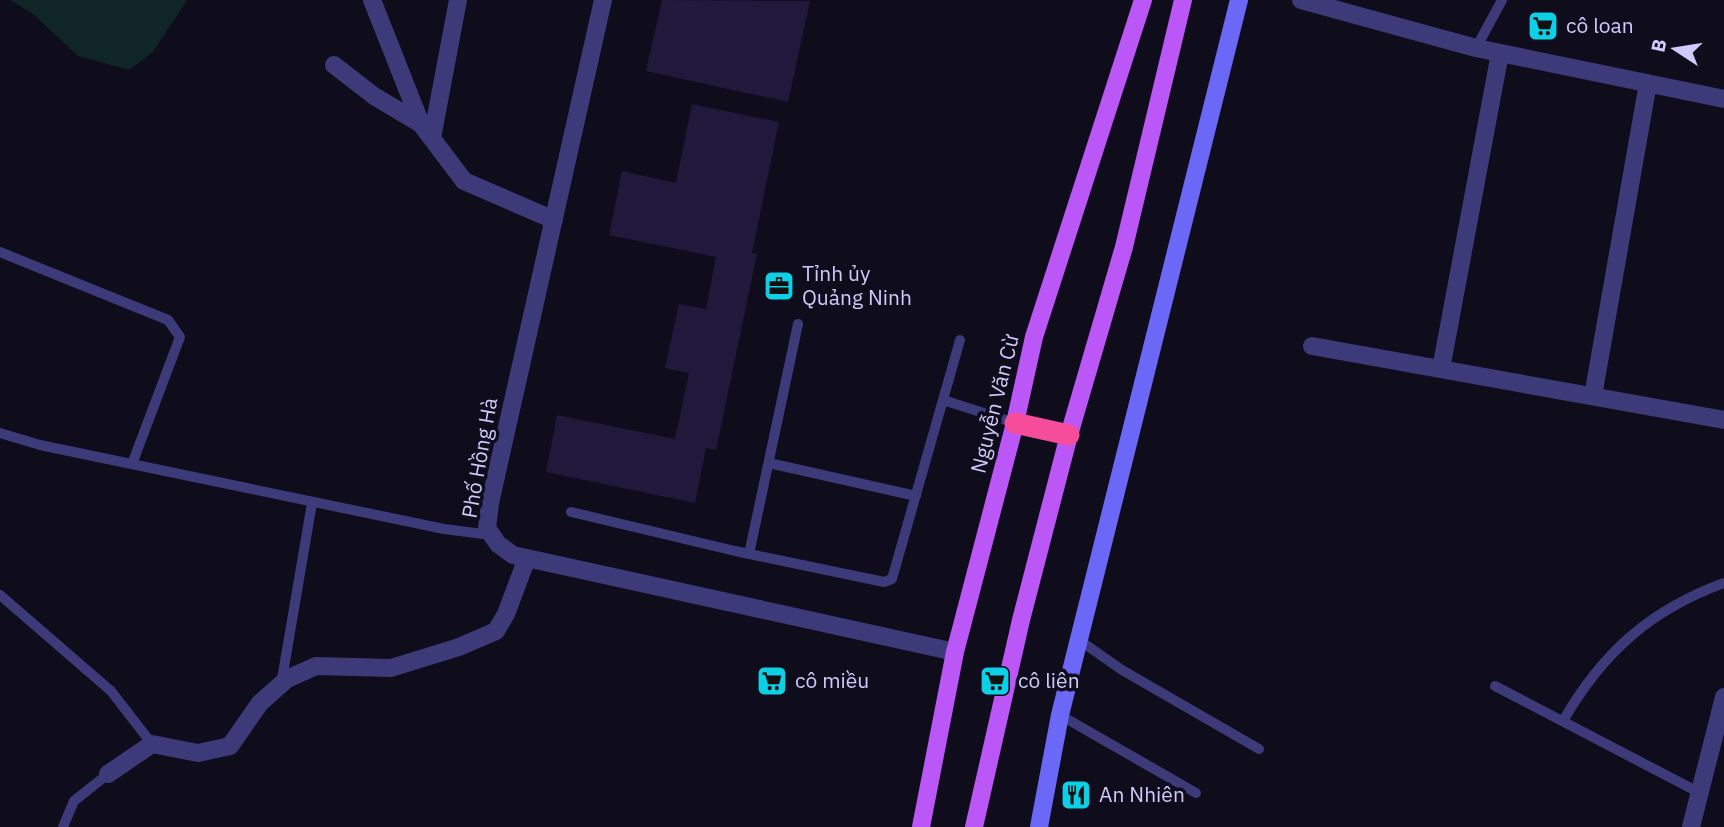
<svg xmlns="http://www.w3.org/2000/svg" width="1724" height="827" viewBox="0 0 1724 827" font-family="'IBM Plex Sans',sans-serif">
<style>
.green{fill:#102525}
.building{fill:#21193c}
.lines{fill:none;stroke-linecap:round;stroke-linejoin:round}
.lane{stroke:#3c3a78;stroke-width:10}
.street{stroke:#3c3a78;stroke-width:18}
.secondary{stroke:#6b67f7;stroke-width:18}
.primary{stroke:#bb57f6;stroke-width:18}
.highway{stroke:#f54c9c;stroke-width:21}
.labels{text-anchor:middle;stroke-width:7;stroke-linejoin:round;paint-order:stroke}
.poi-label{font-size:21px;fill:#d0cafc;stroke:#0f0c1c;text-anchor:start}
.street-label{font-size:21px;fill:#d0cafc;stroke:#0f0c1c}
</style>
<rect width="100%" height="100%" fill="#0f0c1c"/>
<path class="green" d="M 10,0 L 187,0 L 153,52 L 129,70 L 78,56 L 33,14 Z"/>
<path class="building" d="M 662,0 L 810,1 L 788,102 L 646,71 Z
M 692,104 L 779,122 L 752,253 L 757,254 L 716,450 L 706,448 L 695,503 L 546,472 L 557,415 L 675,439 L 689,373 L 665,368 L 679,304 L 706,309 L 716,257 L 609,235 L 622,171 L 676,183 Z"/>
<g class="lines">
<path class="lane" d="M 1476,48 L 1502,0
M 0,252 L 168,320 L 180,337 L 132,464
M 943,400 L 1015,423
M 0,433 L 40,445 L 444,529 L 491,535
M 769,463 L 916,496
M 571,512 L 735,551 L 884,582 L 892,579 L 960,340
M 749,554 L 798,324
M 0,595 L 111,691 L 152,744
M 1079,640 L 1122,670 L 1259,749
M 281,685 L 312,503
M 1495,686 L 1700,793
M 1060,715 L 1196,793
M 1563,721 C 1602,653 1650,610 1724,583
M 63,827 L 74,801 L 108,774"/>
<path class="street" d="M 372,0 L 421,124 L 464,181 L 554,220
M 603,0 L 490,503 L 487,528 L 498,544 L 513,555 L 955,652
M 1301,0 L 1476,48 L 1724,99
M 334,65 L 374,96 L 421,124
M 432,138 L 458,0
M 1312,346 L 1724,420
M 1441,369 L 1500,53
M 1593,396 L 1648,83
M 108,774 L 152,744 L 198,753 L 230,746 L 260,703 L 287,679 L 316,666 L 391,668 L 459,647 L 496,631 L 506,614 L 527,558
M 1691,827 L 1724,697"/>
<path class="secondary" d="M 1039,827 L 1060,715 L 1239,0"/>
<path class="primary" d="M 921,827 L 955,652 L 1015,423 L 1034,337 L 1143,0
M 974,827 L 1021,620 L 1069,435 L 1124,247 L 1183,0"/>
<path class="highway" d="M 1015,423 L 1069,435"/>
</g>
<defs>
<g id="supermarket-square" transform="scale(1.575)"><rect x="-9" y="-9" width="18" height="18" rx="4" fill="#0dcfe5" stroke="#0f0c1c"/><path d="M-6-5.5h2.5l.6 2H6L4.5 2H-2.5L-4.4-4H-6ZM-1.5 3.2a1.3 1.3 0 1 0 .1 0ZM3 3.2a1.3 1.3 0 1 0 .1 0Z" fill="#111"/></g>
<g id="office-square" transform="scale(1.575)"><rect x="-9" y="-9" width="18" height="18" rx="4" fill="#0dcfe5" stroke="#0f0c1c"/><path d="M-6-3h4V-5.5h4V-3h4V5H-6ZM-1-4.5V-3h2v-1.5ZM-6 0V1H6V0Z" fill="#111"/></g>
<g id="restaurant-square" transform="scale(1.575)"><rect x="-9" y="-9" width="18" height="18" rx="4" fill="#0dcfe5" stroke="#0f0c1c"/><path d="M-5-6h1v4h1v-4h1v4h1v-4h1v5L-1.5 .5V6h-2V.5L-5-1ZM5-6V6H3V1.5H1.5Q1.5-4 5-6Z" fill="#111"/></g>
</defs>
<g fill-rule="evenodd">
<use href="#supermarket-square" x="1543" y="26"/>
<use href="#office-square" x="779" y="286"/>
<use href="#supermarket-square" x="772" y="681"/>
<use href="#supermarket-square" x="995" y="681"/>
<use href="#restaurant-square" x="1076" y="795"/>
</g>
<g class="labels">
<g class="poi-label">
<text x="1566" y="33">cô loan</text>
<text x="802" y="281">Tỉnh ủy<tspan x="802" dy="24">Quảng Ninh</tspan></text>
<text x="795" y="688">cô miều</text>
<text x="1018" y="688">cô liên</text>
<text x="1099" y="802">An Nhiên</text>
</g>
<g class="street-label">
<text transform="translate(995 404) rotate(-76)" y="7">Nguyễn Văn Cừ</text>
<text transform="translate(480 458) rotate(-80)" y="7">Phố Hồng Hà</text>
</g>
</g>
<g transform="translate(1675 49) rotate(282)" stroke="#0f0c1c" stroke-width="5" paint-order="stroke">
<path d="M0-5L12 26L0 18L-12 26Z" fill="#d0cafc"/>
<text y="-10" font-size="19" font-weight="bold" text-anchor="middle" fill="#d0cafc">B</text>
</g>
</svg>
